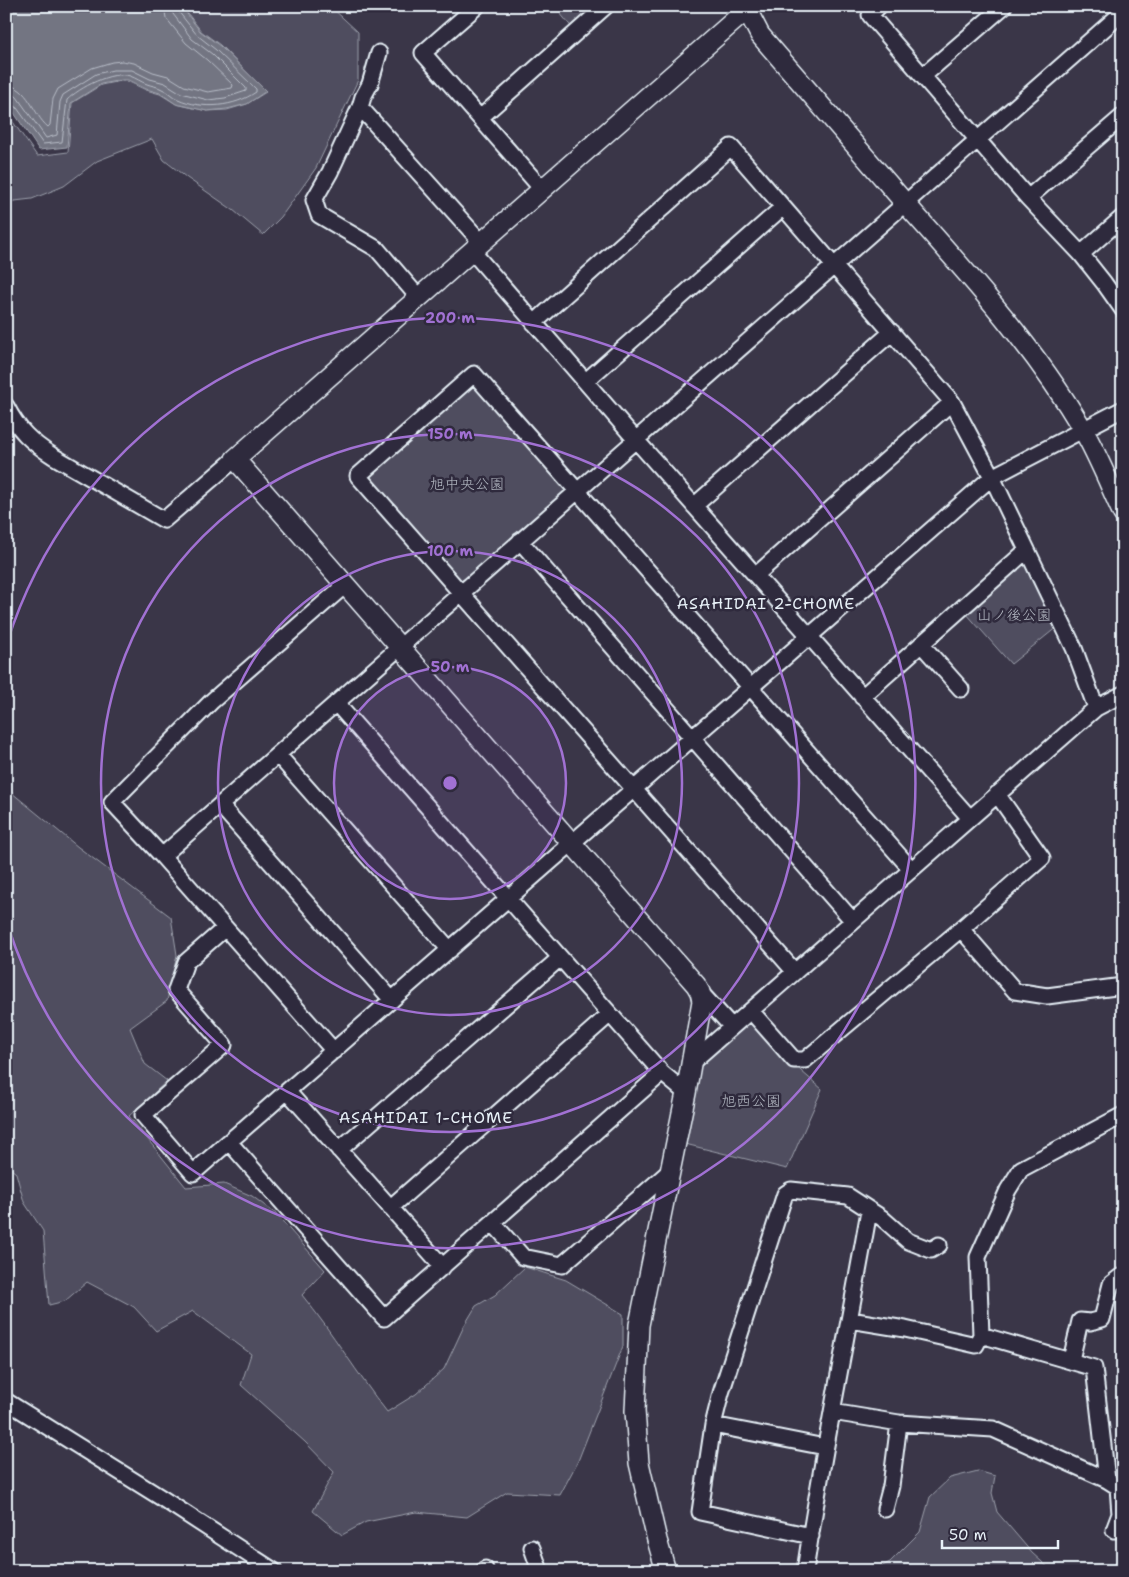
<svg xmlns="http://www.w3.org/2000/svg" width="1129" height="1577" viewBox="0 0 1129 1577" font-family="'Shantell Sans','Klee One',sans-serif">
<style>
.green{fill:#504e5f;stroke:#9ca0ac}
.water{fill:#737482;stroke:#a2a6b1}
.lines{fill:none;stroke-linecap:round;stroke-linejoin:round}
.shore{stroke:#b9bfc9;stroke-width:1}
.minor-casing{stroke:#e8f1f8;stroke-width:19}
.tertiary-casing{stroke:#e8f1f8;stroke-width:22}
.minor{stroke:#2f2a3d;stroke-width:15}
.tertiary{stroke:#2f2a3d;stroke-width:19}
.ring{fill:none;stroke:#a171d3;stroke-width:2.5}
.labels{text-anchor:middle;stroke-width:5;stroke-linejoin:round;paint-order:stroke}
.park-label{font-size:15px;fill:#b3b8c2;stroke:#2f2a3d}
.neighbourhood-label{font-size:16px;letter-spacing:1px;fill:#e8f1f8;stroke:#2f2a3d}
.centre{fill:#a171d3;stroke:#2f2a3d;stroke-width:2.5}
.ring-label{font-size:15px;text-anchor:middle;font-weight:bold;fill:#a171d3;stroke:#2f2a3d;stroke-width:5;stroke-linejoin:round;paint-order:stroke}
</style>
<rect width="100%" height="100%" fill="#3a3648"/>
<filter id="ink" filterUnits="userSpaceOnUse"><feTurbulence type="fractalNoise" baseFrequency=".02" numOctaves="2"/><feDisplacementMap in="SourceGraphic" scale="10" xChannelSelector="R" yChannelSelector="G"/><feConvolveMatrix kernelMatrix="1 2 1 2 8 2 1 2 1" color-interpolation-filters="sRGB"/></filter>
<g filter="url(#ink)">
<path class="green" d="M 182,6 L 330,6 L 358,32 L 358,80 L 316,168 L 281,217 L 263,235 L 233,210 L 187,178 L 164,160 L 152,139 L 97,161 L 64,186 L 32,199 L 6,202 L 6,112 L 37,156 L 68,152 L 72,103 L 101,85 L 120,81 L 127,81 L 146,90 L 160,94 L 176,104 L 207,111 L 227,110 L 247,104 L 266,92 L 220,45 L 201,31 Z
M 554,6 L 601,6 L 574,30 Z
M 474,382 L 562,484 L 565,491 L 516,536 L 464,579 L 459,581 L 372,483 L 368,475 Z
M 1024,558 L 1057,627 L 1011,664 L 966,613 Z
M 6,788 L 78,847 L 171,917 L 177,955 L 167,1001 L 130,1028 L 145,1064 L 167,1081 L 129,1116 L 186,1187 L 224,1184 L 252,1196 L 276,1214 L 325,1270 L 302,1295 C 333,1333 357,1374 387,1412 L 416,1394 L 444,1369 L 464,1326 L 476,1306 L 495,1295 L 525,1267 L 566,1280 L 623,1314 L 623,1346 L 578,1461 L 560,1495 L 507,1492 L 467,1517 L 416,1512 L 366,1522 L 342,1535 L 313,1511 L 334,1472 L 305,1442 L 241,1385 L 251,1354 L 193,1311 L 156,1331 L 134,1307 L 87,1282 L 65,1301 L 49,1305 L 43,1231 L 24,1202 L 16,1173 L 6,1165 Z
M 754,1018 L 801,1071 L 822,1089 L 787,1169 L 685,1144 L 698,1070 L 715,1051 Z
M 978,1471 L 995,1476 L 992,1493 L 997,1512 L 1032,1553 L 1052,1571 L 873,1571 L 890,1562 L 920,1532 L 930,1497 L 950,1478 Z
M 1123,1547 L 1123,1571 L 1112,1571 Z"/>
<path class="water" d="M 6,6 L 181,6 L 200,31 L 220,46 L 266,91 L 247,104 L 227,109 L 207,111 L 176,104 L 160,93 L 146,89 L 128,80 L 122,80 L 101,84 L 71,103 L 67,147 L 39,150 L 6,101 Z"/>
<g class="lines">
<path class="shore" d="M 6,85 C 29,86 33,115 48,127 L 50,125 L 53,99 L 58,89 L 92,68 L 112,62 L 122,61 L 134,63 L 153,72 L 168,76 L 184,86 L 208,92 L 232,88 L 233,85 L 207,60 L 186,43 L 166,18 L 164,6
M 6,92 L 12,93 L 17,97 L 46,138 L 57,135 L 60,102 L 63,95 L 96,74 L 113,70 L 132,70 L 150,79 L 165,83 L 181,93 L 208,100 L 225,98 L 246,91 L 246,88 L 212,54 L 192,39 L 173,14 L 171,6
M 6,99 L 12,101 L 43,144 L 62,142 L 67,100 C 79,88 112,70 130,76 C 136,78 141,82 147,84 C 152,86 157,86 162,89 C 168,91 172,97 178,99 C 203,110 234,107 256,92 L 256,89 L 216,50 L 197,35 L 178,11 L 177,6"/>
<g class="minor-casing">
<path id="minor" d="M 477,6 L 423,53 L 542,189
M 879,6 L 870,15 L 1028,198 L 1081,254 L 1104,283 L 1123,310
M 379,53 L 370,84 L 363,97 L 360,107 L 330,172 L 314,200 L 319,215 L 377,249 L 419,298
M 923,76 L 1004,6
M 360,107 L 482,243
M 480,118 L 606,6
M 1028,198 L 1123,116
M 472,251 L 636,440 L 969,817
M 1081,254 L 1123,217
M 534,323 L 731,147 L 952,402 L 992,477 L 1074,648 L 1096,708
M 586,381 L 783,207
M 6,406 C 18,430 31,442 53,456 L 164,520 L 235,459
M 694,506 L 892,332
M 520,541 L 853,921
M 756,575 L 952,402
M 921,644 L 961,689
M 862,697 L 1027,550
M 336,703 L 662,1073 L 686,1093
M 278,755 L 450,950
M 220,805 L 392,1000
M 162,856 L 1123,12
M 225,928 L 186,962 L 176,990 L 224,1045 L 143,1115 L 193,1173 L 992,477 L 1123,409
M 961,929 L 1015,991 L 1047,996 L 1123,986
M 795,972 L 358,476 L 474,374 L 911,869
M 700,992 L 732,1027
M 751,1011 L 794,1060 L 805,1060 L 961,929 L 1042,858 L 997,794
M 334,1051 L 162,856 L 112,802 L 212,701 L 345,585
M 692,1062 L 1096,708 L 1123,694
M 288,1092 L 443,1267
M 229,1142 L 384,1318 L 662,1073
M 339,1150 L 560,958
M 390,1208 L 610,1014
M 493,1223 L 523,1257 L 562,1265 L 670,1171
M 850,1320 L 905,1329 L 976,1345 L 981,1335 L 978,1257 L 1008,1190 L 1021,1169 L 1123,1115
M 1071,1360 L 1080,1321 L 1090,1322 L 1102,1319 L 1111,1284 L 1120,1277 L 1123,1278
M 6,1401 L 160,1497 L 274,1571
M 832,1412 L 899,1423 L 993,1429 L 1107,1480 L 1094,1368 L 981,1335
M 713,1425 L 825,1447
M 1107,1480 L 1118,1487 L 1120,1514 L 1114,1530
M 885,1509 L 891,1486 L 899,1423
M 811,1536 L 700,1512 L 713,1425 L 721,1393 L 785,1194 L 791,1190 L 848,1196 L 882,1218 L 908,1241 L 931,1250 L 939,1245
M 532,1548 L 540,1571
M 484,1571 L 485,1569
M 805,1571 C 823,1450 848,1331 869,1211"/>
</g>
<g class="tertiary-casing">
<path id="tertiary" d="M 745,6 L 760,35 C 808,90 856,146 904,202 C 968,274 1033,345 1082,428 C 1098,455 1110,486 1123,514
M 666,1571 L 657,1540 L 639,1463 L 635,1411 L 639,1325 L 686,1093 L 702,1001 L 700,992 L 696,985 L 235,459 L 751,6"/>
</g>
<use href="#minor" class="minor"/>
<use href="#tertiary" class="tertiary"/>
</g>
</g>
<circle cx="450" cy="783" r="116" fill="#a171d3" fill-opacity=".12"/>
<g class="ring">
<circle cx="450" cy="783" r="116"/>
<circle cx="450" cy="783" r="232"/>
<circle cx="450" cy="783" r="349"/>
<path d="M7 643A465 465 0 1 1 7 923"/>
</g>
<g class="labels">
<g class="park-label">
<text x="467" y="489">旭中央公園</text>
<text x="1014" y="620">山ノ後公園</text>
<text x="751" y="1106">旭西公園</text>
</g>
<g class="neighbourhood-label">
<text x="766" y="609">ASAHIDAI 2-CHOME</text>
<text x="426" y="1123">ASAHIDAI 1-CHOME</text>
</g>
</g>
<circle cx="450" cy="783" r="8" class="centre"/>
<g class="ring-label">
<text x="450" y="323">200 m</text>
<text x="450" y="439">150 m</text>
<text x="450" y="556">100 m</text>
<text x="450" y="672">50 m</text>
</g>
<rect width="1129" height="1577" fill="none" stroke="#2f2a3d" stroke-width="25"/>
<rect x="12" y="12" width="1104" height="1552" fill="none" stroke="#e8f1f8" stroke-width="2" filter="url(#ink)"/>
<path d="M942 1540v8h116v-8" fill="none" stroke="#e8f1f8" stroke-width="2.5"/>
<text x="949" y="1540" font-size="15" fill="#e8f1f8" stroke="#2f2a3d" stroke-width="4" paint-order="stroke">50 m</text>
</svg>
